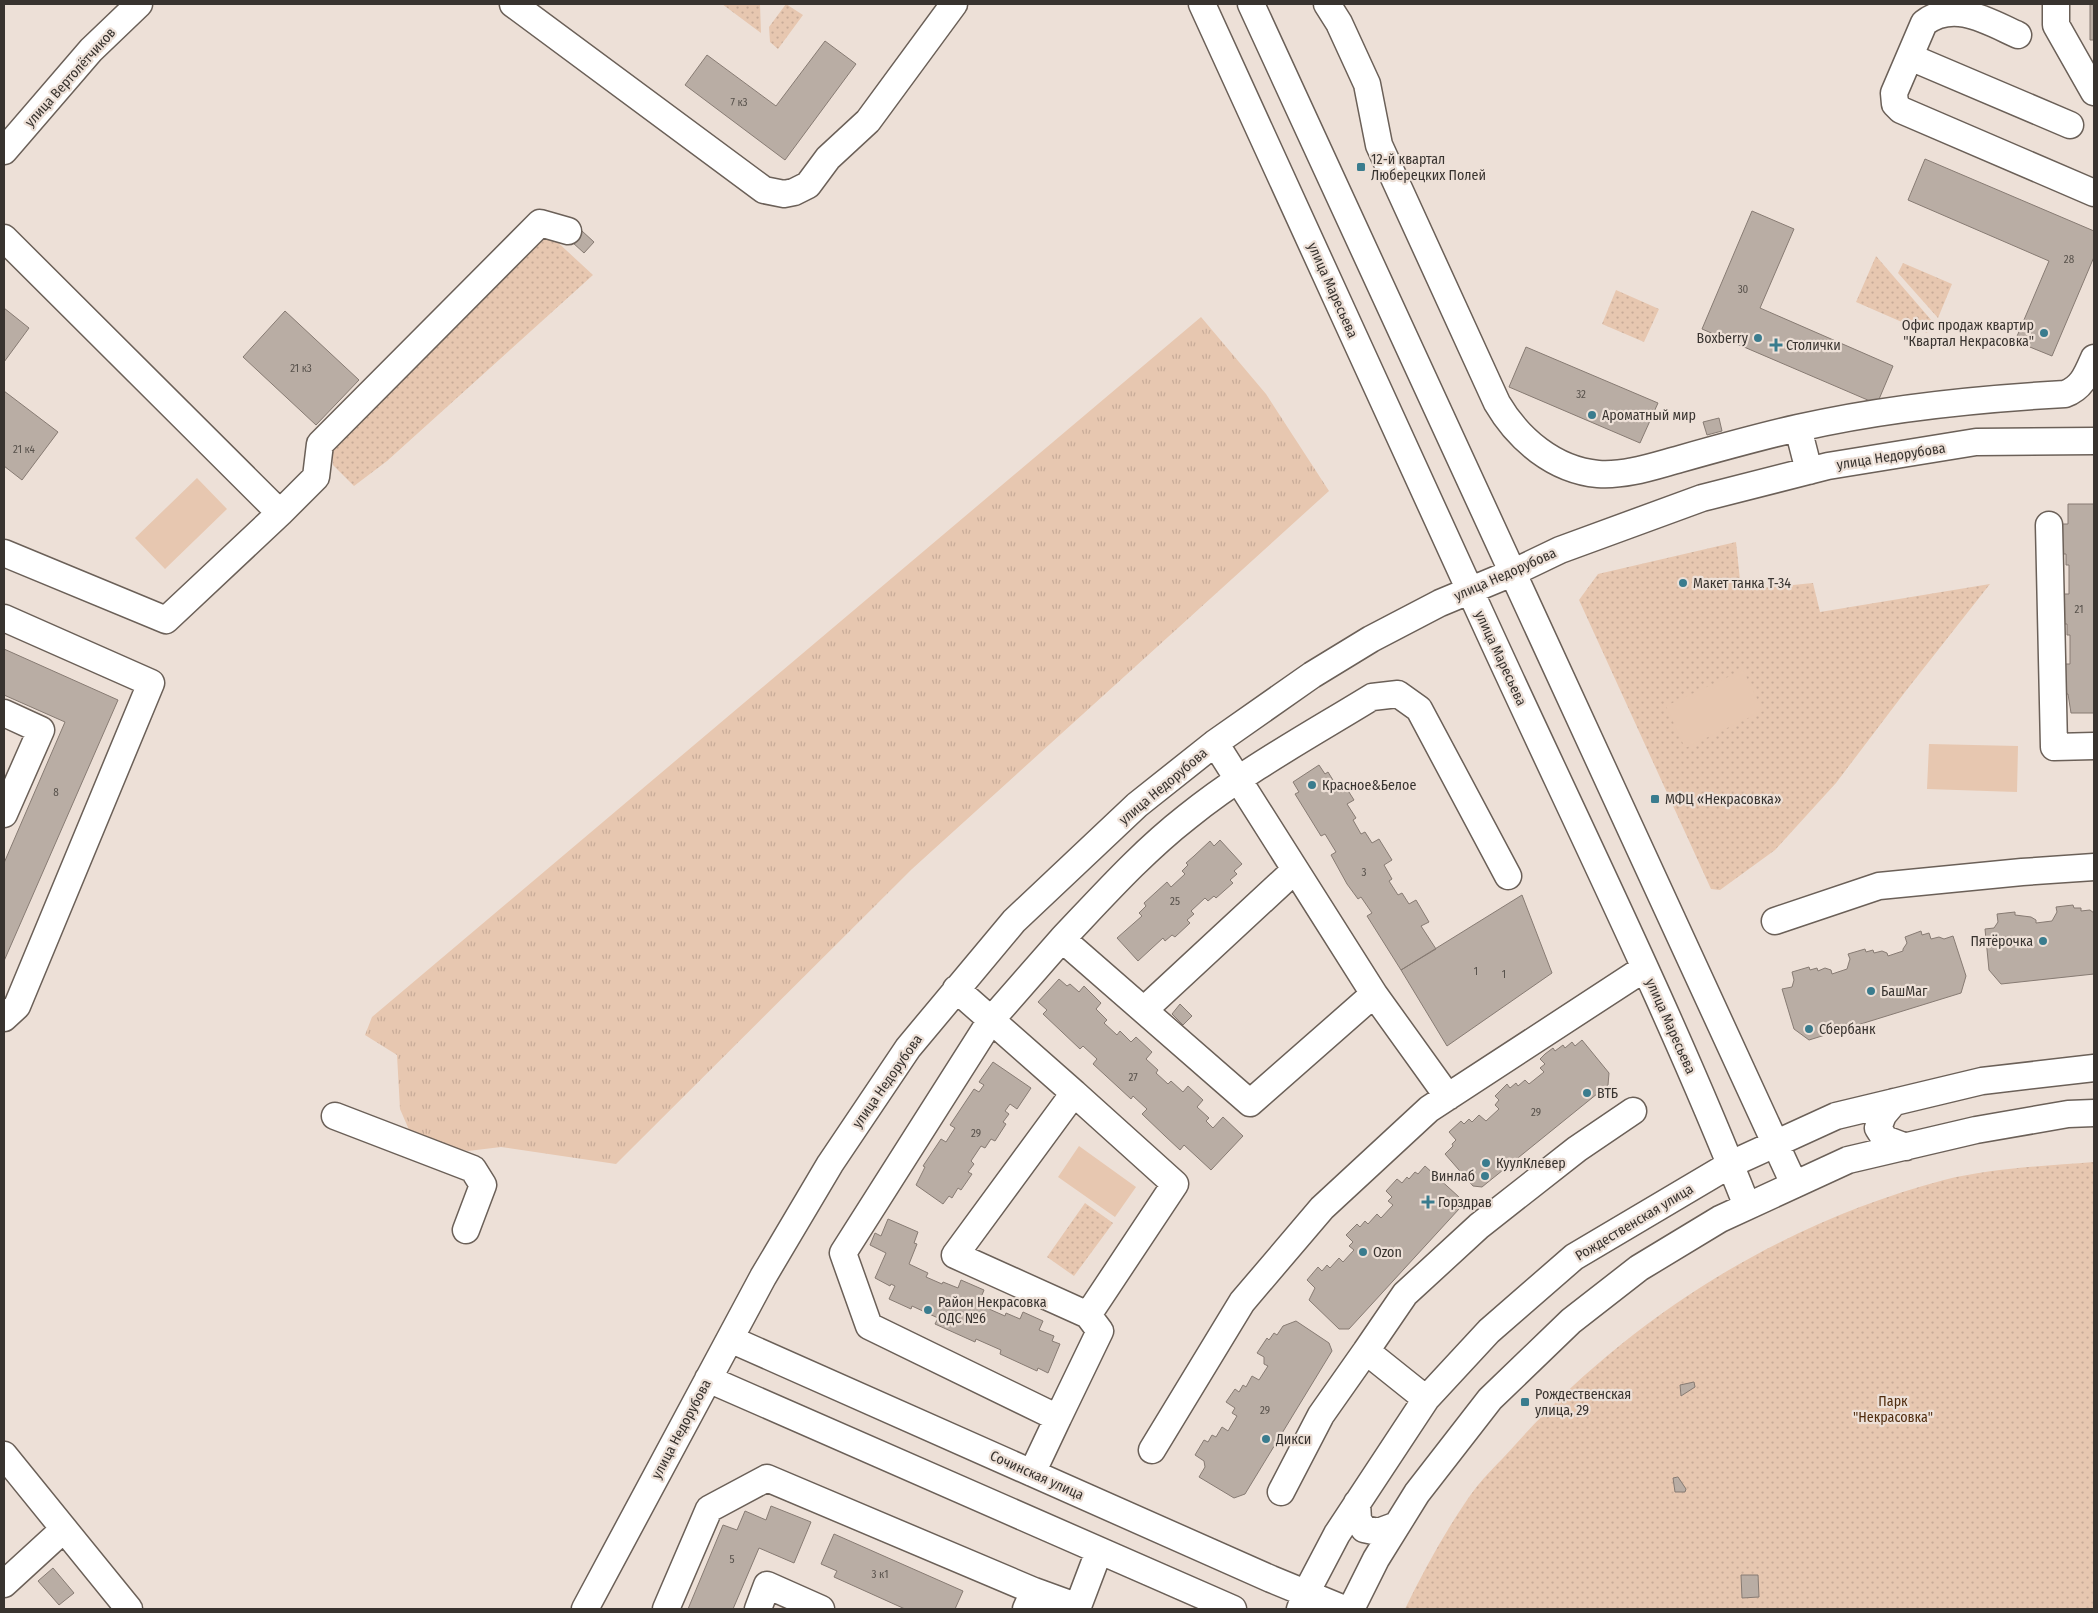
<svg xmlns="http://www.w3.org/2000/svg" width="2098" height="1613" viewBox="0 0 2098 1613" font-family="'Fira Sans Condensed',sans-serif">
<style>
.grass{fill:url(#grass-tufts)}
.park{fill:url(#park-dots)}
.garden{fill:#e7c7b0}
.building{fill:#b9ada4;stroke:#877b73}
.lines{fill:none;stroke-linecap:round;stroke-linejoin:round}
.minor-casing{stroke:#6b6058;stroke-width:29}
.minor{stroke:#fff;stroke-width:26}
.poi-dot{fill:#3a7c8e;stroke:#ede0d7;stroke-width:2}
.labels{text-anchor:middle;stroke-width:4.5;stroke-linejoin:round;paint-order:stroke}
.number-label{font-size:11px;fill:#58524c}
.street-label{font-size:14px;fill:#38332f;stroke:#ede0d7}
.poi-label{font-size:14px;fill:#38332f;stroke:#ede0d7;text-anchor:start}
.park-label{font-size:14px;fill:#502c0e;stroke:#ede0d7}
</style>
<defs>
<pattern id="grass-tufts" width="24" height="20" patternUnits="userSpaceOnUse" patternTransform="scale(1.25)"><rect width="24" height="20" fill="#e7c7b0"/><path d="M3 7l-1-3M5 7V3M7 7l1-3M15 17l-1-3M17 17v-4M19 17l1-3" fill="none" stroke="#c7ab98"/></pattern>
<pattern id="park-dots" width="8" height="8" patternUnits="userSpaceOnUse" patternTransform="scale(1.25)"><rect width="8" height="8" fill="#e7c7b0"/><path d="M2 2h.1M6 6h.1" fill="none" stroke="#c7ab98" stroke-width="1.8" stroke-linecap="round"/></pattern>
</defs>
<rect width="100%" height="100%" fill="#ede0d7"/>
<path class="grass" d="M 1201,317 L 1266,394 L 1329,491 L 912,869 L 616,1164 L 501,1147 L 468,1151 L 413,1139 L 400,1109 L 397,1055 L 365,1035 L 372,1017 Z"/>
<path class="park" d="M 722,4 L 760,4 L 761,33 Z
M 786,4 L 803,15 L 778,49 L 770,42 L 769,27 Z
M 544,235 L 553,238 L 593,275 L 387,461 L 354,486 L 333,465 L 332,452 L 533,239 Z
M 1876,256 L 1932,321 L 1927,333 L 1856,302 Z
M 1903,263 L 1952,284 L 1938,318 L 1898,273 Z
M 1616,290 L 1659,309 L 1644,342 L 1602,324 Z
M 1736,542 L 1741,590 L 1813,583 L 1820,612 L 1990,584 L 1905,692 L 1836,783 L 1775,850 L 1720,890 L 1711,889 L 1579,600 L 1598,574 Z
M 2094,1162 L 2094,1609 L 1405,1609 C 1423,1572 1443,1535 1467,1500 C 1480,1480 1499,1463 1515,1445 C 1629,1318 1778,1224 1944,1180 C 1992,1168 2045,1166 2094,1162 Z
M 1085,1203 L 1113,1223 L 1074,1276 L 1047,1257 Z"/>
<path class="garden" d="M 197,478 L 227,509 L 165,569 L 135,538 Z
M 1743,670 L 1763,711 L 1685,748 L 1666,706 Z
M 1929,744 L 2018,746 L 2017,792 L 1927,789 Z
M 1079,1146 L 1136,1187 L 1115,1217 L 1058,1177 Z"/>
<path class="building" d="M 2090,4 L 2094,4 L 2094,40 L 2090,40 Z
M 825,41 L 856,64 L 785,160 L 685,85 L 707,55 L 776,106 Z
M 1925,159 L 2094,231 L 2094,257 L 2052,356 L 2015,341 L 2049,261 L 1908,200 Z
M 1752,211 L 1794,229 L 1760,308 L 1893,366 L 1877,404 L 1702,329 Z
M 582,231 L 594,242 L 584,253 L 572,242 Z
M 4,308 L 29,328 L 4,362 Z
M 285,311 L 359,380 L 316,425 L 243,357 Z
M 1526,347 L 1658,403 L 1640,443 L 1509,387 Z
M 4,391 L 58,432 L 22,480 L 4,466 Z
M 1719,418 L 1722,431 L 1707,435 L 1703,422 Z
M 2068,504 L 2094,504 L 2094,713 L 2071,713 L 2068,694 L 2065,694 L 2064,664 L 2070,664 L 2070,635 L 2067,635 L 2067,624 L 2064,624 L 2064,594 L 2069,594 L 2069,565 L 2066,565 L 2066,554 L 2062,554 L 2062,524 L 2068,524 Z
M 4,649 L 118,700 L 4,961 L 4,863 L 65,722 L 4,695 Z
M 1319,765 L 1325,774 L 1328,772 L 1336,785 L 1342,781 L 1354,800 L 1347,804 L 1356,818 L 1353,820 L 1361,834 L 1365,832 L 1372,843 L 1379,839 L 1392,860 L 1384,865 L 1392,879 L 1389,881 L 1398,895 L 1402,893 L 1409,904 L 1416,900 L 1429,922 L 1421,926 L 1436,949 L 1401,970 L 1367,916 L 1372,913 L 1361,897 L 1358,899 L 1347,884 L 1331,855 L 1336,852 L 1325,834 L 1321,836 L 1295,794 L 1299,792 L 1293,782 Z
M 1220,840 L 1242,864 L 1234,871 L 1237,874 L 1230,880 L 1233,883 L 1216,898 L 1214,896 L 1208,901 L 1205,898 L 1191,911 L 1194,914 L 1187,920 L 1190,923 L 1175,937 L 1172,935 L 1165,941 L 1163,938 L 1138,961 L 1117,938 L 1142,916 L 1139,913 L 1146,906 L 1144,903 L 1167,882 L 1171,887 L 1185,874 L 1182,871 L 1188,865 L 1186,863 L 1194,856 L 1210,841 L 1214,846 Z
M 1522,895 L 1552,973 L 1447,1046 L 1401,970 Z
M 2073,905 L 2074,908 L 2081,908 L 2081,911 L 2090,910 L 2094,913 L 2094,974 L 2001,984 L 1989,970 L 1985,929 L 1994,928 L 1998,922 L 1997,914 L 2015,912 L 2015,915 L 2031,917 L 2036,920 L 2036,923 L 2052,921 L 2057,912 L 2056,907 Z
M 1921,931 L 1922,935 L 1929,933 L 1931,939 L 1939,937 L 1944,939 L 1953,936 L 1966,976 L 1961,993 L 1809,1040 L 1794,1029 L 1782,989 L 1792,987 L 1794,980 L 1792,972 L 1809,967 L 1810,970 L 1817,968 L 1818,971 L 1825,968 L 1831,970 L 1832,974 L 1847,969 L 1850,959 L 1848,954 L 1865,949 L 1866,952 L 1873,950 L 1874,953 L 1882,951 L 1887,953 L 1888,956 L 1903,951 L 1903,949 L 1907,943 L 1905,937 Z
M 1059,979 L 1067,986 L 1070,984 L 1079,992 L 1084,986 L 1101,1003 L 1096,1009 L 1107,1020 L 1104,1023 L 1117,1035 L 1120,1031 L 1131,1042 L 1136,1037 L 1152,1052 L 1146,1059 L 1158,1070 L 1156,1073 L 1168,1084 L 1171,1081 L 1183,1092 L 1188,1086 L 1203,1100 L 1197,1107 L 1209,1118 L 1206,1121 L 1213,1128 L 1223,1117 L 1243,1136 L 1211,1170 L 1184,1145 L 1180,1150 L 1165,1136 L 1142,1114 L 1147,1109 L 1133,1096 L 1131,1099 L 1093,1064 L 1097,1059 L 1083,1046 L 1080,1049 L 1043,1014 L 1047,1010 L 1038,1002 Z
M 1180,1004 L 1192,1016 L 1183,1025 L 1172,1014 Z
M 1582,1040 L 1609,1073 L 1608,1085 L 1482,1187 L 1473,1186 L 1445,1154 L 1453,1146 L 1452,1144 L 1456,1140 L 1449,1132 L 1461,1121 L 1464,1124 L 1469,1119 L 1472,1122 L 1479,1115 L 1486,1121 L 1499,1109 L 1495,1105 L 1499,1100 L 1495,1096 L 1507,1084 L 1510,1088 L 1516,1083 L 1518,1086 L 1525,1080 L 1529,1084 L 1544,1072 L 1540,1068 L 1545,1064 L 1540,1059 L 1545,1054 L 1553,1048 L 1555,1051 L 1563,1045 L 1565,1048 L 1572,1042 L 1575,1046 Z
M 993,1062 L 1031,1088 L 1017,1109 L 1010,1104 L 1005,1111 L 1009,1114 L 1003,1122 L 1006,1124 L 995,1141 L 991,1139 L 985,1148 L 981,1146 L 971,1161 L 974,1164 L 968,1172 L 972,1174 L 961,1190 L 958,1188 L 952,1198 L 949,1196 L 943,1204 L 916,1185 L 925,1167 L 923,1166 L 941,1139 L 946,1142 L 955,1128 L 950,1125 L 974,1089 L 979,1092 L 984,1085 L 979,1082 Z
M 1425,1166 L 1459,1197 L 1459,1209 L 1349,1329 L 1339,1329 L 1309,1300 L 1315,1288 L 1307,1280 L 1318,1267 L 1322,1271 L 1327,1265 L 1330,1268 L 1339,1258 L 1343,1262 L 1354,1250 L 1349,1246 L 1353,1242 L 1346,1235 L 1357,1224 L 1360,1227 L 1365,1221 L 1368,1224 L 1377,1214 L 1381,1218 L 1393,1205 L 1388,1201 L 1392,1197 L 1386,1191 L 1397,1179 L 1402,1183 L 1407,1177 L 1409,1179 L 1415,1172 L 1418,1174 Z
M 888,1219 L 918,1232 L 914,1243 L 917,1244 L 909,1264 L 928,1273 L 926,1277 L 942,1284 L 943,1282 L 958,1288 L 961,1280 L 984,1290 L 980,1300 L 991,1305 L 989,1309 L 1005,1316 L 1006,1313 L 1020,1319 L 1023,1312 L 1043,1321 L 1039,1330 L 1054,1336 L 1052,1341 L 1060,1344 L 1048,1373 L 1038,1368 L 1037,1371 L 1000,1354 L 1001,1350 L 976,1339 L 975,1342 L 935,1324 L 938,1318 L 912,1306 L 911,1309 L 889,1299 L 895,1286 L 891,1284 L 890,1286 L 875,1278 L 886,1253 L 870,1245 L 875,1233 L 881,1236 Z
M 1296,1321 L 1329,1343 L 1332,1351 L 1245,1494 L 1234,1498 L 1199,1477 L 1205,1467 L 1204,1461 L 1195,1455 L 1204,1440 L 1208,1442 L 1212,1435 L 1216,1437 L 1222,1427 L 1228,1431 L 1237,1416 L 1232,1413 L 1235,1408 L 1226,1402 L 1235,1389 L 1239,1392 L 1243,1385 L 1246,1387 L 1252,1376 L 1259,1380 L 1268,1366 L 1264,1364 L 1264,1357 L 1257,1353 L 1267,1338 L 1269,1340 L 1274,1333 L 1277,1335 L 1283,1326 Z
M 1694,1382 L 1695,1387 L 1681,1396 L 1680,1385 Z
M 1678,1477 L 1686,1489 L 1685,1492 L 1675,1492 L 1673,1478 Z
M 771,1506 L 811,1522 L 794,1563 L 759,1548 L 733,1609 L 688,1609 L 723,1525 L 737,1530 L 745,1511 L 766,1520 Z
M 834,1534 L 963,1591 L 955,1609 L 905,1609 L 834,1577 L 837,1571 L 821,1564 Z
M 53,1568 L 74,1593 L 59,1605 L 38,1581 Z
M 1741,1575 L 1758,1575 L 1759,1597 L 1742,1598 Z"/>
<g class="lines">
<g class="minor-casing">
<path id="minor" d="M 513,4 L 764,190 L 784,194 L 794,192 L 808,185 L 828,158 L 868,121 L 954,4
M 1202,4 C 1296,209 1389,414 1483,619 C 1572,814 1668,1006 1747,1206
M 1251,4 L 1794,1184
M 1327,4 L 1339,23 L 1367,84 L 1379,145 L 1497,403 C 1518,439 1554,470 1598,474 C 1626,476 1654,466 1680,459 C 1719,448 1758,437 1798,428 C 1885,408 1975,399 2065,394 C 2082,388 2087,374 2094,358
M 2056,4 L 2056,25 L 2094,92
M 2018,35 C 1987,21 1954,0 1924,23 L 1894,93 L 1895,104 L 1901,110 L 2094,193
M 1910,57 L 2070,125
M 4,151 L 91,50 L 139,4
M 4,238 L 280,513 L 166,620 L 4,553
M 1798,428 L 1809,471
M 280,513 L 316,477 L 320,444 L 540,223 L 568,231
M 2049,525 L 2054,747 L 2094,746
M 4,618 L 151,683 L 17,1006 L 4,1018
M 4,713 L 41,730 L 4,814
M 1775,921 L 1879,886 L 2022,872 L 2094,867
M 1062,939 C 1102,897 1141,853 1187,817 C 1244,771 1310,735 1372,697 L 1398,694 L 1419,709 L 1508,876
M 956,989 L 1074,1093 L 955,1255 L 1088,1315 L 1175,1184 L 1074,1093
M 1374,994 L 1448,1097
M 1144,1010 L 1295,870
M 1894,1102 L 1883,1115 L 1878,1128 L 1885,1139 L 1906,1147
M 335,1116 L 473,1169 L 483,1185 L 466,1230
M 730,1339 L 1271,1579 L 1344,1609
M 708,1379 L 1233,1609
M 1426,1399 L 1366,1351 L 1405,1294 L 1479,1226 L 1577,1149 L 1633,1111
M 1058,1418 L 1100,1331 L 1088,1315
M 1152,1450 L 1242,1302 L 1322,1208 L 1429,1109 L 1645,968
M 4,1455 L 129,1609
M 1032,1473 L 1058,1418 L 869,1326 L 843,1253 L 991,1020 L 1062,939 L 1250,1103 L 1374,994 L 1215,743
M 1281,1492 L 1321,1415 L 1366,1351
M 1357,1503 L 1358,1520 L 1364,1529 L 1378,1532 L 1397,1525
M 4,1584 L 64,1529
M 585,1609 L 763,1277 L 830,1164 L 908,1048 L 1014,921 L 1137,805 L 1215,743 L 1312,675 L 1371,639 L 1440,603 L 1512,573 L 1560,550 L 1702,498 L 1828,466 L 1976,442 L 2094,441
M 666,1609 L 709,1509 L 767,1478 L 1034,1591
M 758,1609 L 767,1585 L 821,1609
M 1026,1609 L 1034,1591 L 1078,1607
M 1077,1609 L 1099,1551
M 1300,1609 L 1306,1593 L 1337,1534 L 1426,1399 L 1489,1331 L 1574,1257 L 1731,1164 L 1836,1116 L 1982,1081 L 2094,1068
M 1351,1609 L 1376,1559 L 1417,1493 L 1490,1399 L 1571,1321 L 1639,1268 L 1720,1219 L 1848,1160 L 1976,1130 L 2068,1114 L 2094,1113"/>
</g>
<use href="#minor" class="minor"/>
</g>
<g class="poi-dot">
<rect x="1356" y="162" width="10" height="10" rx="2.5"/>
<circle cx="2044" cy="333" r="5"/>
<circle cx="1758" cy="338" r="5"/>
<path d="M1773.5 337.5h5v5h5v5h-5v5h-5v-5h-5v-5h5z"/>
<circle cx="1592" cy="415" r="5"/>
<circle cx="1683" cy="583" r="5"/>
<circle cx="1312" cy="785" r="5"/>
<rect x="1650" y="794" width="10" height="10" rx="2.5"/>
<circle cx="2043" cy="941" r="5"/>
<circle cx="1871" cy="991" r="5"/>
<circle cx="1809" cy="1029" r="5"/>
<circle cx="1587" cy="1093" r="5"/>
<circle cx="1486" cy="1163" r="5"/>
<circle cx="1485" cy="1176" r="5"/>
<path d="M1425.5 1194.5h5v5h5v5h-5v5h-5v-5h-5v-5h5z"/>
<circle cx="1363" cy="1252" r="5"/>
<circle cx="928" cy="1310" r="5"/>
<rect x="1520" y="1397" width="10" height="10" rx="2.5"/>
<circle cx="1266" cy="1439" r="5"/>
</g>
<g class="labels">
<g class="number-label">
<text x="739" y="106">7 к3</text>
<text x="2069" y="263">28</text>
<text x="1743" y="293">30</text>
<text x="301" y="372">21 к3</text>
<text x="1581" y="398">32</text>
<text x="24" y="453">21 к4</text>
<text x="2079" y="613">21</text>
<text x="56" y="796">8</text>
<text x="1364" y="876">3</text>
<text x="1175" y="905">25</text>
<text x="1476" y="975">1</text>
<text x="1504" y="978">1</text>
<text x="1133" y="1081">27</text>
<text x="1536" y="1116">29</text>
<text x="976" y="1137">29</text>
<text x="1265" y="1414">29</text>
<text x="732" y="1563">5</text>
<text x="880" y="1578">3 к1</text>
</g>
<g class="street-label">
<text transform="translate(70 77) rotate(-48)" y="5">улица Вертолётчиков</text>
<text transform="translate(1333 290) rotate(66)" y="5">улица Маресьева</text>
<text transform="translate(1891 456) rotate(-9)" y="5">улица Недорубова</text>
<text transform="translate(1505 574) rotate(-24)" y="5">улица Недорубова</text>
<text transform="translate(1501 658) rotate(65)" y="5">улица Маресьева</text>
<text transform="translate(1163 786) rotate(-40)" y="5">улица Недорубова</text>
<text transform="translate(1671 1026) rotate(66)" y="5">улица Маресьева</text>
<text transform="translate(887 1081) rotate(-55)" y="5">улица Недорубова</text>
<text transform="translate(1634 1222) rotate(-31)" y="5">Рождественская улица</text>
<text transform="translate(681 1429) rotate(-62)" y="5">улица Недорубова</text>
<text transform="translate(1037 1475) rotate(24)" y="5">Сочинская улица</text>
</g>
<g class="poi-label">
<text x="1371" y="164">12-й квартал<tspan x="1371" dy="16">Люберецких Полей</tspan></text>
<text x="2034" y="330" text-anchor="end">Офис продаж квартир<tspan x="2034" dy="16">"Квартал Некрасовка"</tspan></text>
<text x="1748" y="343" text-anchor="end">Boxberry</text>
<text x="1786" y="350">Столички</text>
<text x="1602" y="420">Ароматный мир</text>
<text x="1693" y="588">Макет танка Т-34</text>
<text x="1322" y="790">Красное&amp;Белое</text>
<text x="1665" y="804">МФЦ «Некрасовка»</text>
<text x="2033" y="946" text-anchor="end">Пятёрочка</text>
<text x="1881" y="996">БашМаг</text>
<text x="1819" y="1034">Сбербанк</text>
<text x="1597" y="1098">ВТБ</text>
<text x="1496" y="1168">КуулКлевер</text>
<text x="1475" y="1181" text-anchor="end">Винлаб</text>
<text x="1438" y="1207">Горздрав</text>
<text x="1373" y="1257">Ozon</text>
<text x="938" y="1307">Район Некрасовка<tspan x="938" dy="16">ОДС №6</tspan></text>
<text x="1535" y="1399">Рождественская<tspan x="1535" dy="16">улица, 29</tspan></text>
<text x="1276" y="1444">Дикси</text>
</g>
<g class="park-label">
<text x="1893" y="1406">Парк<tspan x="1893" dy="16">"Некрасовка"</tspan></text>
</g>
</g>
<rect width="2098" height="1613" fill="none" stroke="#38332f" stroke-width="10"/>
</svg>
